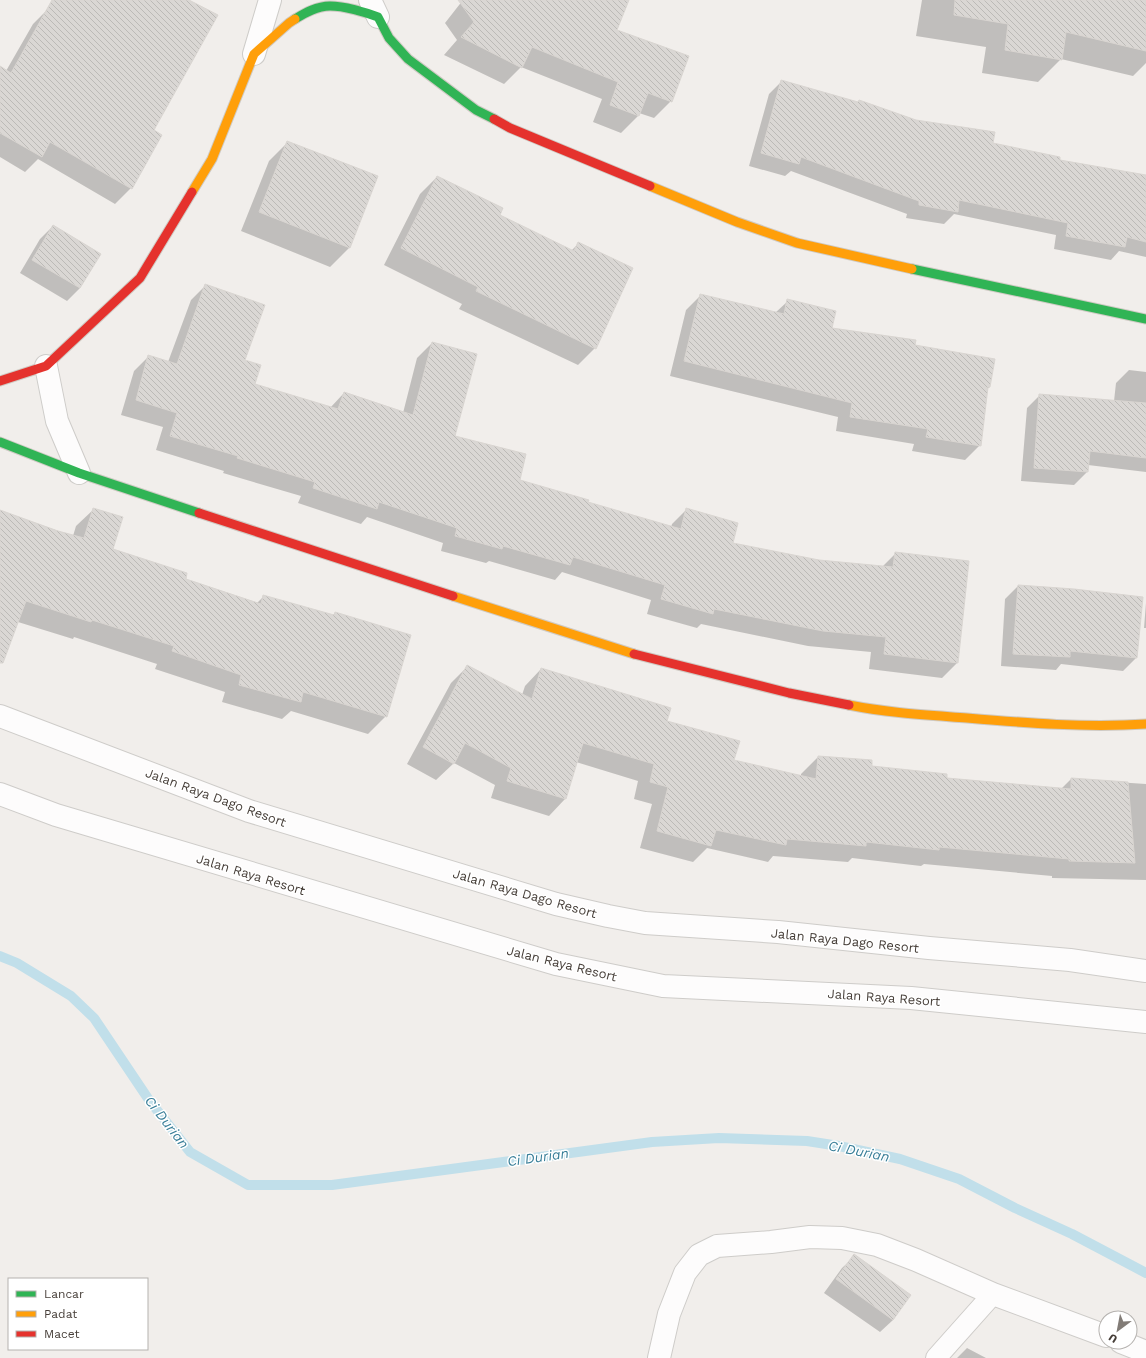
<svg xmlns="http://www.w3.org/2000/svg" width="1146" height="1358" viewBox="0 0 1146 1358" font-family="'Work Sans',sans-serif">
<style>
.shadow{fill:#0003}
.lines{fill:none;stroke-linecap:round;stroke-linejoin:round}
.stream{stroke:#c1dfea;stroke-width:10}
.building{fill:url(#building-back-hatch);stroke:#d9d5d1}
.lane-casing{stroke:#ceccc9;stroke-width:22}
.street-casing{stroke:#ceccc9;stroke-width:24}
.fast-casing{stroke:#cfcac3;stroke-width:11}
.slow-casing{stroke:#cfcac3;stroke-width:11}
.jam-casing{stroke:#cfcac3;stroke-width:11}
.lane{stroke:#fdfcfc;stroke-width:20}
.street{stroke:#fdfcfc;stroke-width:22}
.fast{stroke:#30b455;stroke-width:9}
.slow{stroke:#ff9f0a;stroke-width:9}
.jam{stroke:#e5322d;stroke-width:9}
.labels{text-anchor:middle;stroke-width:3;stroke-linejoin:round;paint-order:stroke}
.street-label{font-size:13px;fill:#463e38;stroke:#fff}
.water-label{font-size:14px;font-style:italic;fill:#387e98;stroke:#fff}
</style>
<defs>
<pattern id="building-back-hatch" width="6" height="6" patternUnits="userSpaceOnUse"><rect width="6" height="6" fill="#dad7d4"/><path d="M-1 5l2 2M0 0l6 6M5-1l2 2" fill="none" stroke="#bcbab7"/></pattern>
</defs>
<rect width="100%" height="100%" fill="#f1eeeb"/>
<path class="shadow" d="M 82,0 L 187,0 L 153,131 L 131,188 L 115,204 L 38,159 L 25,172 L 0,157 L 0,77 L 6,71 L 33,24 L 48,9 Z
M 463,0 L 628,0 L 616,31 L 671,101 L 654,118 L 639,113 L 638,116 L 621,133 L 593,122 L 602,99 L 521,67 L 504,84 L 444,55 L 457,40 L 445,23 Z
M 922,0 L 1146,0 L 1146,63 L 1133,76 L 1061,59 L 1038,82 L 982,73 L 986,47 L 916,36 Z
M 782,81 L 857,103 L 859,101 L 916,121 L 992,143 L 1059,160 L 1146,176 L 1146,257 L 1119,251 L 1111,260 L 1054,249 L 1056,235 L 954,214 L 944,224 L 906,218 L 907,214 L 791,171 L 785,176 L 749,166 L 769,94 Z
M 288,142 L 376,177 L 349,248 L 330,267 L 241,231 L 269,161 Z
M 437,177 L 499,215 L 571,251 L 579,243 L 595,348 L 578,365 L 459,309 L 462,304 L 384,265 L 420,194 Z
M 53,226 L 100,254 L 80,288 L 67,301 L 20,273 L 40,239 Z
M 206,285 L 244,361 L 254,384 L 330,408 L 344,393 L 403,413 L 417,358 L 432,343 L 454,437 L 519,481 L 587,503 L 671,528 L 672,524 L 687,509 L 732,543 L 819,561 L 882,567 L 895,554 L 968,562 L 957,663 L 942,678 L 869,669 L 871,652 L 808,646 L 701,624 L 697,628 L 647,614 L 651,600 L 562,572 L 555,580 L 489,561 L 486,563 L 441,551 L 443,543 L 367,517 L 361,524 L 298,503 L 301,496 L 223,473 L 224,471 L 156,450 L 163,427 L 121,415 L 134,371 L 148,357 L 168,362 L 191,300 Z
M 700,296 L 775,313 L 788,301 L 831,329 L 990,387 L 987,389 L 980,445 L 965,460 L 912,451 L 914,444 L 836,431 L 838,417 L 670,376 L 686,310 Z
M 1129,370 L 1146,372 L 1146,472 L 1088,465 L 1087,472 L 1074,485 L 1021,481 L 1027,408 L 1040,395 L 1114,401 L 1116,383 Z
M 94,509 L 112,550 L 184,579 L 257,603 L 263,597 L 332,616 L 335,613 L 386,716 L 368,734 L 291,711 L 282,719 L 222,702 L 225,692 L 155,669 L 157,664 L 74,637 L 73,639 L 18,622 L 0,640 L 0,511 L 73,536 L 76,526 Z
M 1018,586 L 1136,658 L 1123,671 L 1061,664 L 1056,670 L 1001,666 L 1005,599 Z
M 1146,603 L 1146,628 L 1144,628 Z
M 468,666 L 522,695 L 525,686 L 541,669 L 666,722 L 733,761 L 801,776 L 801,774 L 818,757 L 946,778 L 1061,789 L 1071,779 L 1146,784 L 1146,880 L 1052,878 L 1052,876 L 924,864 L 921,866 L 852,858 L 848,862 L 773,856 L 768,862 L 707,848 L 693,862 L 640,848 L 652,804 L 634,799 L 638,781 L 576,762 L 565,799 L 549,816 L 491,798 L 495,785 L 454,763 L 436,780 L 407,764 L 451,683 Z
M 855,1256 L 910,1295 L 893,1320 L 880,1332 L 824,1293 L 842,1268 Z
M 967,1348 L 986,1358 L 957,1358 Z"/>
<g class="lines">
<path class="stream" d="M 0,956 L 17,963 L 71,996 L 94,1018 L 149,1100 L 190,1152 L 248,1185 L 332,1185 L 652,1142 L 719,1138 L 807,1141 L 839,1146 L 900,1159 L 959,1179 L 1015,1208 L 1072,1234 L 1146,1273"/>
</g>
<path class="building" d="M 52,0 L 189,0 L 218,15 L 154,130 L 162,135 L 132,189 L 50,142 L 42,157 L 0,133 L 0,66 L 11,73 Z
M 458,0 L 629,0 L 617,30 L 689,56 L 672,102 L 648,93 L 639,116 L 610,105 L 618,82 L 532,47 L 522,68 L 461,37 L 474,22 Z
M 955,0 L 1146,0 L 1146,51 L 1066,32 L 1062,60 L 1005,50 L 1008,24 L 954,15 Z
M 781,80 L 858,102 L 859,100 L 916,120 L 995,132 L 993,143 L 1060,157 L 1060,160 L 1146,175 L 1146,242 L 1127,237 L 1125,247 L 1066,236 L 1068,223 L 959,200 L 958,212 L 919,205 L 919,201 L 801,157 L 799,164 L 761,153 Z
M 287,141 L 378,176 L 350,248 L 259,212 Z
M 437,176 L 503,208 L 500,215 L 574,251 L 578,242 L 633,268 L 596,349 L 476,291 L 478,287 L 401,248 Z
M 53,225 L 101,254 L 80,288 L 32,260 Z
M 205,284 L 265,305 L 245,360 L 261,365 L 255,384 L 338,409 L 344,392 L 413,415 L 432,342 L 477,354 L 455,436 L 526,454 L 520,480 L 589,500 L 588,502 L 681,529 L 686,508 L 738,523 L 733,543 L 819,560 L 893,567 L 895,552 L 969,561 L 958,663 L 884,654 L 886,637 L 823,631 L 714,609 L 713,614 L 661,599 L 665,585 L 573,557 L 570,565 L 503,546 L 502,549 L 455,536 L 457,528 L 379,502 L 377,509 L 313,488 L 315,482 L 237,458 L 238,456 L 170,436 L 177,413 L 136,400 L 148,355 L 177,364 Z
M 700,294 L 784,314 L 787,299 L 836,311 L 832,328 L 916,340 L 915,345 L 995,359 L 990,387 L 988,387 L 981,446 L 926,437 L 928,429 L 850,417 L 852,403 L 684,361 Z
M 1039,394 L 1146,403 L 1146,458 L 1090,451 L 1088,472 L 1034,468 Z
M 93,508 L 123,517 L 113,549 L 187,573 L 186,579 L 261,604 L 263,595 L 334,615 L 335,612 L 411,635 L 387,717 L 303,692 L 301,702 L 239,685 L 241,675 L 172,651 L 174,646 L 92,620 L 91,622 L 26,601 L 3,663 L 0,663 L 0,510 L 58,531 L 84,538 Z
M 1018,585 L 1074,589 L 1143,597 L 1137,658 L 1070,651 L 1070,657 L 1013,654 Z
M 467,665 L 532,699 L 541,668 L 671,708 L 667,721 L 740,741 L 734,760 L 816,779 L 818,756 L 872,760 L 872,766 L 947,774 L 947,778 L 1071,789 L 1071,778 L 1128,782 L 1135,863 L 1069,861 L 1069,859 L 939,847 L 939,850 L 866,842 L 866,846 L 787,839 L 786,845 L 716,830 L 711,846 L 657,831 L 668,787 L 650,782 L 654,764 L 583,743 L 566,799 L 507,781 L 511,768 L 465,743 L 454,764 L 423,747 Z
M 854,1254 L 911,1295 L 893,1320 L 836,1279 Z"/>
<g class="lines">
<g class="lane-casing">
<path id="lane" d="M 936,1358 L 993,1294"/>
</g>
<g class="street-casing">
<path id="street" d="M 370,0 L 378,17
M 254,54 L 270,0
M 46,366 L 57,421 L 79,473
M 0,716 L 249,811 L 556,904 L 608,916 L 645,923 L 778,932 L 929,948 L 1070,960 L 1146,971
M 0,794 L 56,815 L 556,964 L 663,986 L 911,998 L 1146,1022
M 1121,1342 L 1146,1352
M 659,1358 L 669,1314 L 685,1273 L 699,1255 L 717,1246 L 771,1242 L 810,1237 L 842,1238 L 877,1245 L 916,1260 L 993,1294 L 1106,1336"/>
</g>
<g class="fast-casing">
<path id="fast" d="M 295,19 C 305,13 317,6 330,6 C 344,6 365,12 378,17 L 389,38 L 408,59 L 476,110 L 494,119
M 912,269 L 1146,319
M 0,442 L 79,473 L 199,513"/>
</g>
<g class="slow-casing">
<path id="slow" d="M 650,186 L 737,222 L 797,243 L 912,269
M 192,192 L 212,159 L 254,54 L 289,23 L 295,19
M 453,596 L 634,654
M 849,705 C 888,713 928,715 967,718 C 1026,723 1087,728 1146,724"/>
</g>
<g class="jam-casing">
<path id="jam" d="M 494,119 L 510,128 L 650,186
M 0,381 L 46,366 L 140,278 L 192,192
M 199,513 L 453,596
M 634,654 L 789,693 L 849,705"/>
</g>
<use href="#lane" class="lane"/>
<use href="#street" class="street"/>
<use href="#fast" class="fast"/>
<use href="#slow" class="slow"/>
<use href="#jam" class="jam"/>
</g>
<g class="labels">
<g class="street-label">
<text transform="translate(216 797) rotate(20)" y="5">Jalan Raya Dago Resort</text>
<text transform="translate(251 874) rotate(17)" y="5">Jalan Raya Resort</text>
<text transform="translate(525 893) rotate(16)" y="5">Jalan Raya Dago Resort</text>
<text transform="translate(845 940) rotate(6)" y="5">Jalan Raya Dago Resort</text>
<text transform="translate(562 963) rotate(14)" y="5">Jalan Raya Resort</text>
<text transform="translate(884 997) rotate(4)" y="5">Jalan Raya Resort</text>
</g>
<g class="water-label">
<text transform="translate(167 1122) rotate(52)" y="5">Ci Durian</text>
<text transform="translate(859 1151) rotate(11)" y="5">Ci Durian</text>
<text transform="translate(538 1157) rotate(-8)" y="5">Ci Durian</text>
</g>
</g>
<rect x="8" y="1278" width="140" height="72" fill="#ffffff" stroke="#b5b2af"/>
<rect x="16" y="1291" width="20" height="6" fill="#30b455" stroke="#b5b2af"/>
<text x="44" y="1298" font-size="12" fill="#463e38">Lancar</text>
<rect x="16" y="1311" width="20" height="6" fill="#ff9f0a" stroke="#b5b2af"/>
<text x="44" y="1318" font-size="12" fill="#463e38">Padat</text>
<rect x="16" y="1331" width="20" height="6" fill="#e5322d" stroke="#b5b2af"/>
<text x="44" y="1338" font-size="12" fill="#463e38">Macet</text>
<g transform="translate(1118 1330) rotate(212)"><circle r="19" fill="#ffffff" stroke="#b5b2af"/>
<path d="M0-3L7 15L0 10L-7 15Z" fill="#827c77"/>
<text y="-6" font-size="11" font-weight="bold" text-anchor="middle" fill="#463e38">U</text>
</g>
</svg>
